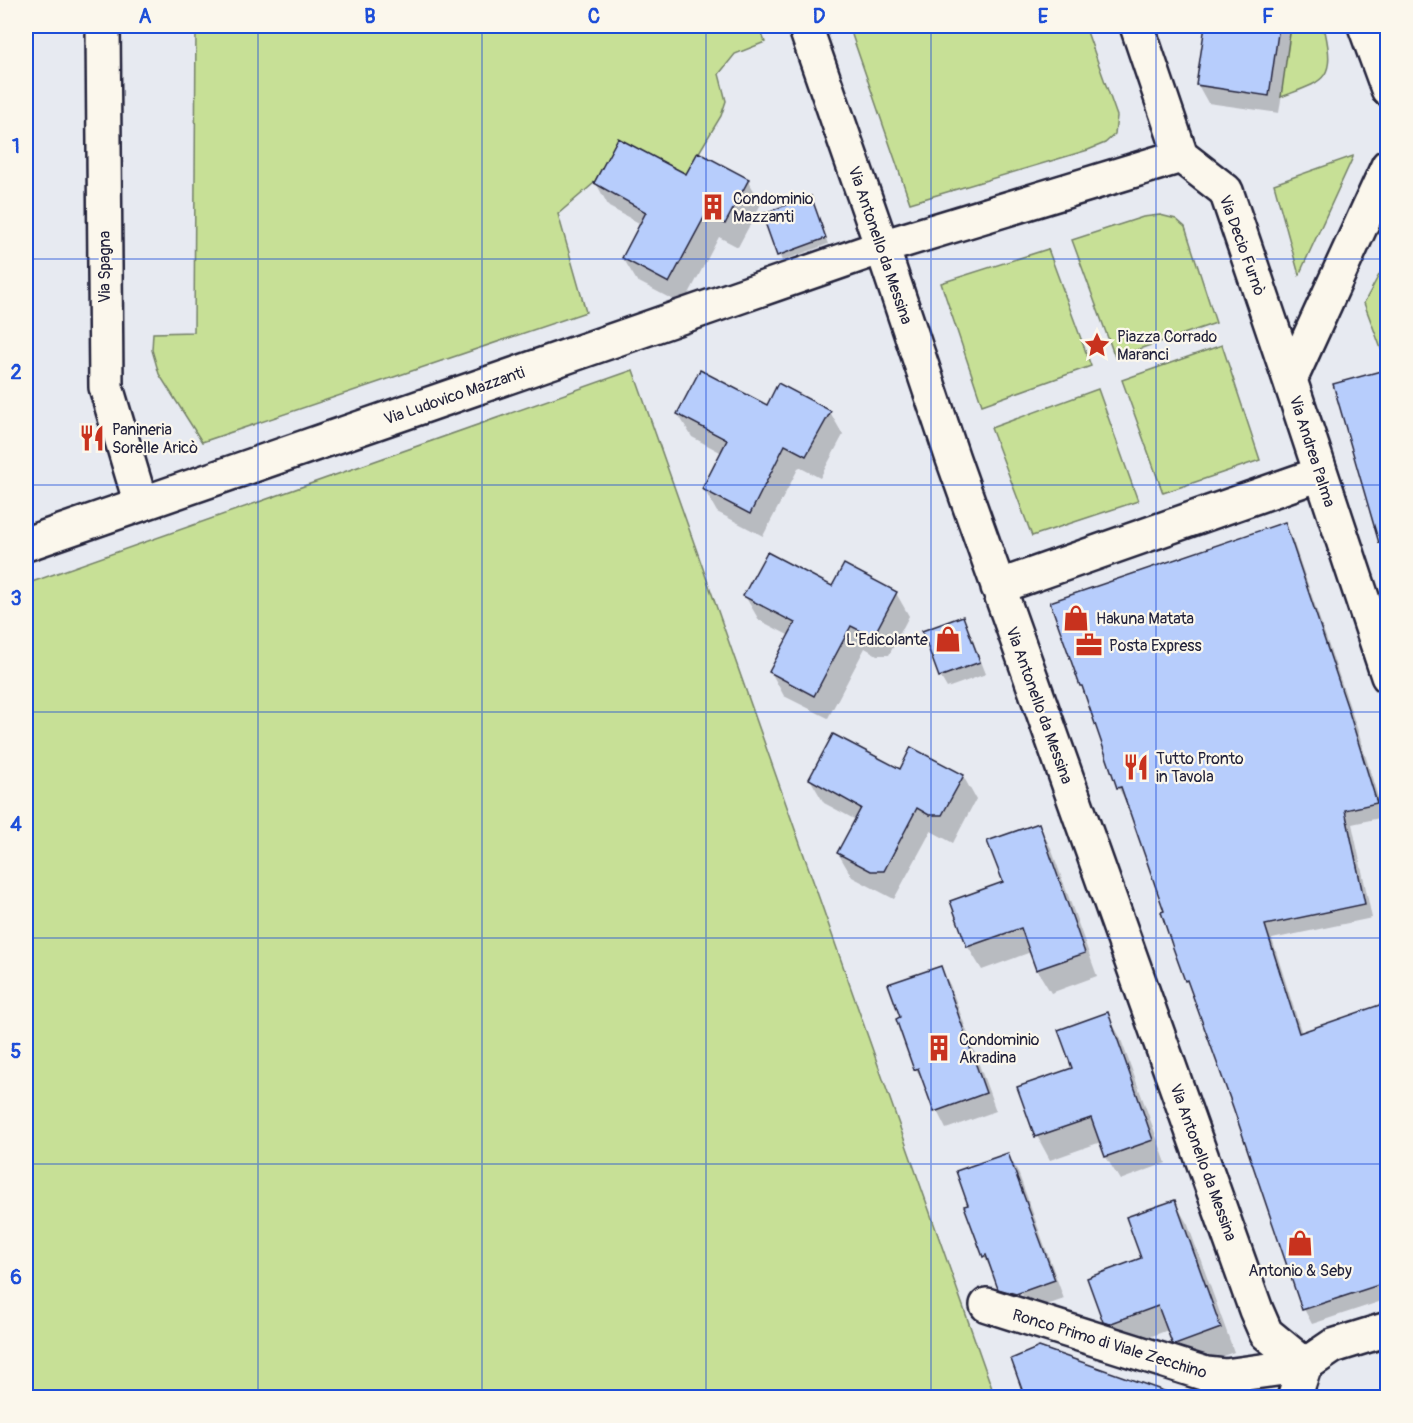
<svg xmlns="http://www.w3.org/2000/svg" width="1413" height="1423" viewBox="0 0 1413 1423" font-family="Pangolin,sans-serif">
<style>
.built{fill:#d9e1f4}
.green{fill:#c7e096;stroke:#748168;stroke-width:1.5}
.shadow{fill:#0003;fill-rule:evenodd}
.building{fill:#b7cdfc;stroke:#22223b;stroke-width:1.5}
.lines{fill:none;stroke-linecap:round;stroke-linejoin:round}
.minor-casing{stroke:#22223b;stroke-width:38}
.minor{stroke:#fbf7ec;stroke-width:33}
.grid{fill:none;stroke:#1d4ed8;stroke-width:1.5;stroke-opacity:0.55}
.labels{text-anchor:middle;stroke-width:4.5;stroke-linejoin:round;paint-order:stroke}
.poi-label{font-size:16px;fill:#22223b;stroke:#fbf7ec;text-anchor:start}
.street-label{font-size:16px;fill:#22223b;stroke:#fbf7ec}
.neatline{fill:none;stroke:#1d4ed8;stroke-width:2}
.grid-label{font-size:20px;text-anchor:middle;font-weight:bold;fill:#1d4ed8}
</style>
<rect width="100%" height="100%" fill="#e7eaf1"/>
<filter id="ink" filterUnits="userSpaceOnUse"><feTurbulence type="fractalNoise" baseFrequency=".0167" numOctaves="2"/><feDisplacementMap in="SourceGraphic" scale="12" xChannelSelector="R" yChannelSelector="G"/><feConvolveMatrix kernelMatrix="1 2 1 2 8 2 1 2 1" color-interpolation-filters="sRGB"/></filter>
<g filter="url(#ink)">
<path class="built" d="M 26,248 L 28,500 L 26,501 Z"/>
<path class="green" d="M 196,26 L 759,26 L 765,42 L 735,54 L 719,74 L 726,101 L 721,116 L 686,174 L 618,139 L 594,183 L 558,214 L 586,312 L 202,442 L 159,374 L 152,350 L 153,333 L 194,332 Z
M 849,26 L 1085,26 L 1117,116 L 1115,134 L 1105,143 L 1088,150 L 910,203 Z
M 1291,26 L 1325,31 C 1336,81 1323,81 1281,97 Z
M 1353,156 L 1353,157 L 1299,275 L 1274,184 Z
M 1160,215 L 1176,219 L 1185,227 L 1216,323 L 1115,357 L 1072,240 L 1143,217 Z
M 1048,249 L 1091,366 L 982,405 L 941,283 Z
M 1387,260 L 1388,362 L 1386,362 L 1364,303 Z
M 1222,345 L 1260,460 L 1163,493 L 1122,380 Z
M 633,370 L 995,1397 L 26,1397 L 26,584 Z
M 1098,389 L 1138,501 L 1032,536 L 991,428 Z"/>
<path class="shadow" d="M 1206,26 L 1292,26 L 1279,113 L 1208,103 L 1198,85 Z
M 686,176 L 748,180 L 761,204 L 738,247 L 719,237 L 683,305 L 637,281 L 623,258 L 641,224 L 609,207 L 596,183 Z
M 813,204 L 828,244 L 782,261 L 764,215 Z
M 767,407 L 830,412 L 843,435 L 820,478 L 799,467 L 763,536 L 717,512 L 704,489 L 722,453 L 692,437 L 678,414 Z
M 1284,524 L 1292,538 L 1357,728 L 1384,817 L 1352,824 L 1372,918 L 1272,939 L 1302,1034 L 1388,1080 L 1388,1299 L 1312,1324 L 1304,1309 L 1194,994 L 1186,980 L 1166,912 L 1126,802 L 1118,787 L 1087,695 L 1082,686 Z
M 833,588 L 896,593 L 909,616 L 889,655 L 877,655 L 865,648 L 828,718 L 784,696 L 771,672 L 790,636 L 759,620 L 745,596 Z
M 963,618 L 969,630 L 986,674 L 947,688 L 940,676 Z
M 900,771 L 963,776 L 976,799 L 953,843 L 931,831 L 894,899 L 852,877 L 838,853 L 856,820 L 824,803 L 810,779 Z
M 1038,825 L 1051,848 L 1097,976 L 1051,993 L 1037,970 L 1031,952 L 982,970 L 968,947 L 952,902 L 1004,883 Z
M 1388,934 L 1388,955 L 1384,935 Z
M 940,967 L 950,985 L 996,1111 L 946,1129 L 916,1069 L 902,1018 Z
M 1107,1014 L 1120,1037 L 1166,1163 L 1120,1180 L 1106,1157 L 1101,1142 L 1050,1160 L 1037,1136 L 1019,1088 L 1073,1069 Z
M 1008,1154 L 1018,1172 L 1064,1299 L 1027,1312 L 1010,1307 L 984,1256 ZM 1002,1288 L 1023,1295 L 1022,1298 L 1002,1292 Z
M 1174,1201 L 1188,1225 L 1234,1352 L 1189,1368 L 1187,1367 L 1173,1343 L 1168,1330 L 1123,1347 L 1118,1345 L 1104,1321 Z"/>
<path class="building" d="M 1205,26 L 1279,26 L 1269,96 L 1196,85 Z
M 618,138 L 686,174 L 698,152 L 749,179 L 725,224 L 706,214 L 669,283 L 622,258 L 646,212 L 594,183 Z
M 811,196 L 826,238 L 777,256 L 762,214 Z
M 1388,369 L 1388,541 L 1379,543 L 1333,384 Z
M 700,370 L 767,405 L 778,383 L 831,411 L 806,456 L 785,445 L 750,514 L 702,489 L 727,440 L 677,414 Z
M 1285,522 L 1349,712 L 1377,803 L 1345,810 L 1365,904 L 1265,925 L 1299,1033 L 1388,1002 L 1388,1282 L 1302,1310 L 1233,1107 L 1187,980 L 1185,981 L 1172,945 L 1161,912 L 1164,911 L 1121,787 L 1117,788 L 1082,686 L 1080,686 L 1050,602 Z
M 767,552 L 832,586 L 844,564 L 897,592 L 873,637 L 851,626 L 814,696 L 769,672 L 795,623 L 743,596 Z
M 963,616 L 980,662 L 939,677 L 922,631 Z
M 833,734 L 900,769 L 911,747 L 964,775 L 942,815 L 929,815 L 917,808 L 884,871 L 871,871 L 837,853 L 861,808 L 809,779 Z
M 1039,823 L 1085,953 L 1036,970 L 1021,928 L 967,947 L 950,901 L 1003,882 L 987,841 Z
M 941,966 L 986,1093 L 934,1112 L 918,1068 L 914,1070 L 896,1019 L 900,1017 L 888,984 Z
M 1108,1012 L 1153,1140 L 1105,1157 L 1091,1118 L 1035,1137 L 1017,1087 L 1072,1068 L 1058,1030 Z
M 1008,1153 L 1055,1280 L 1016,1294 L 998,1289 L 986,1255 L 983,1257 L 964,1206 L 968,1205 L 956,1171 Z
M 1175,1200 L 1221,1328 L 1175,1345 L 1172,1343 L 1158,1306 L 1109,1324 L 1103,1322 L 1087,1278 L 1141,1258 L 1126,1217 Z
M 1039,1347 L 1167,1392 L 1166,1398 L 1025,1398 L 1011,1359 Z"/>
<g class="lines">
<g class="minor-casing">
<path id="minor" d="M 103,26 L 106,387 L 141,504
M 805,26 L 882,247 L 953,459 L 1256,1310 L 1266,1333 L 1305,1365
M 1137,26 L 1181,156 L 1226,191 L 1290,380 L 1388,676
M 1365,26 L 1388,89
M 1290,380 L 1388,166
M 26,544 L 882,247 L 1181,156
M 998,587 L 1320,474
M 987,1305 L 1206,1374 L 1225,1376 L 1305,1365
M 1294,1398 L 1305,1365 L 1333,1346 L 1388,1329"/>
</g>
<use href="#minor" class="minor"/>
</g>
</g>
<path class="grid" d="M 258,26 L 258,1398M 482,26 L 482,1398M 706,26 L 706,1398M 931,26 L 931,1398M 1156,26 L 1156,1398M 26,259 L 1388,259M 26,485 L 1388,485M 26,712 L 1388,712M 26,938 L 1388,938M 26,1164 L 1388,1164"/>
<defs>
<g id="building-bare" transform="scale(2.07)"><path d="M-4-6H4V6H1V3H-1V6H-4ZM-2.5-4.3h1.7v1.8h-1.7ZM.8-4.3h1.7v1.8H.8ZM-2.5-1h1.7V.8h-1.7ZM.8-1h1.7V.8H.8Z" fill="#c8321e" stroke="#fbf7ec" stroke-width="2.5" paint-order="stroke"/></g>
<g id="sight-bare" transform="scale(2.07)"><path d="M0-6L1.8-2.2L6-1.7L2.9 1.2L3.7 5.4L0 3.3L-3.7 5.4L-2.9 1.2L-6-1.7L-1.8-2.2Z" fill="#c8321e" stroke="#fbf7ec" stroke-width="2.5" paint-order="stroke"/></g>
<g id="restaurant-bare" transform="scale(2.07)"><path d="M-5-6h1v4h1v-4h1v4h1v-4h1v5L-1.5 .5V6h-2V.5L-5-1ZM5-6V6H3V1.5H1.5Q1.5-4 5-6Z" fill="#c8321e" stroke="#fbf7ec" stroke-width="2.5" paint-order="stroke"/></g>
<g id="shop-bare" transform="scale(2.07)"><path d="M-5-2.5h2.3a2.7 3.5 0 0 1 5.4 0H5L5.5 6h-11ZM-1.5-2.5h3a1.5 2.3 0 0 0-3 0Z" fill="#c8321e" stroke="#fbf7ec" stroke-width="2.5" paint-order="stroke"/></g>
<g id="office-bare" transform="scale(2.07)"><path d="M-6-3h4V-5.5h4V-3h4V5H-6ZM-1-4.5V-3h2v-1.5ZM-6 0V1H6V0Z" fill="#c8321e" stroke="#fbf7ec" stroke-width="2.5" paint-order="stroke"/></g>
</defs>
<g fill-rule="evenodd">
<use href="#building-bare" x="713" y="207"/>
<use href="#sight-bare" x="1097" y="345"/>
<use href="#restaurant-bare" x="92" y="438"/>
<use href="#shop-bare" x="1076" y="618"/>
<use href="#shop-bare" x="948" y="639"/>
<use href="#office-bare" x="1089" y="645"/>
<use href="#restaurant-bare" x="1136" y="767"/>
<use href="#building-bare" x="939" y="1048"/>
<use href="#shop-bare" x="1300" y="1243"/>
</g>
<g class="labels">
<g class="poi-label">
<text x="733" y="204">Condominio<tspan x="733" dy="18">Mazzanti</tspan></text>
<text x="1117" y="342">Piazza Corrado<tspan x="1117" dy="18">Maranci</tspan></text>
<text x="112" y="435">Panineria<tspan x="112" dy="18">Sorelle Aricò</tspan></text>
<text x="1096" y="624">Hakuna Matata</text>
<text x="928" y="645" text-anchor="end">L'Edicolante</text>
<text x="1109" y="651">Posta Express</text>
<text x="1156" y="764">Tutto Pronto<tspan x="1156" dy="18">in Tavola</tspan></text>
<text x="959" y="1045">Condominio<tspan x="959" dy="18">Akradina</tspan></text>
<text x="1300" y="1276" text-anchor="middle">Antonio &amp; Seby</text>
</g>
<g class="street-label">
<text transform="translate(881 245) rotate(71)" y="6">Via Antonello da Messina</text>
<text transform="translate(1243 245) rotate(70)" y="6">Via Decio Furnò</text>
<text transform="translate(104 267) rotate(-90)" y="6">Via Spagna</text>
<text transform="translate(454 395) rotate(-19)" y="6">Via Ludovico Mazzanti</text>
<text transform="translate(1313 451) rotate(72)" y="6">Via Andrea Palma</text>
<text transform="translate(1040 705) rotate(70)" y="6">Via Antonello da Messina</text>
<text transform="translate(1204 1162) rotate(70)" y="6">Via Antonello da Messina</text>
<text transform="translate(1110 1343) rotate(17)" y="6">Ronco Primo di Viale Zecchino</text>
</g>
</g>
<rect width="1413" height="1423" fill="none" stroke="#fbf7ec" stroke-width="66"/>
<rect x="33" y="33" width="1347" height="1357" class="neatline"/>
<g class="grid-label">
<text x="145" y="23">A</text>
<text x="370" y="23">B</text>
<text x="594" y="23">C</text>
<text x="819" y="23">D</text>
<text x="1043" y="23">E</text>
<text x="1268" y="23">F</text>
<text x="16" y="153">1</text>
<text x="16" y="379">2</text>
<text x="16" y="605">3</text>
<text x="16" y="831">4</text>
<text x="16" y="1058">5</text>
<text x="16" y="1284">6</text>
</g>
</svg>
